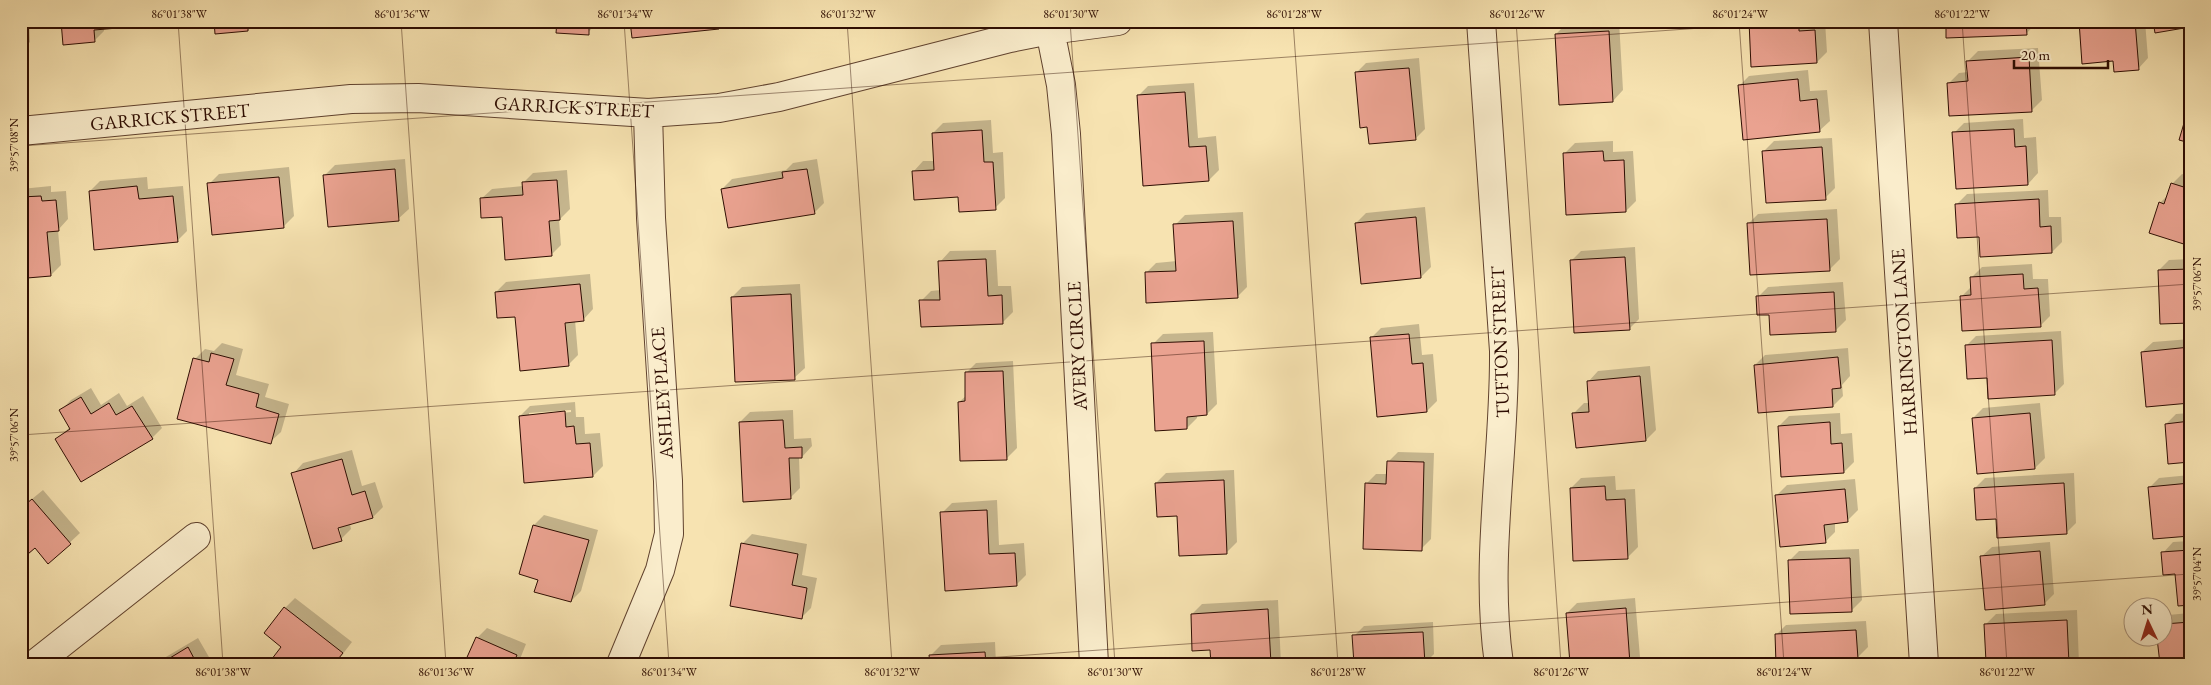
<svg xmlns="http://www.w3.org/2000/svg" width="2211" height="685" font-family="'EB Garamond',serif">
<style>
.shadow{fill:#0003;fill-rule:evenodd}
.building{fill:#eaa290;stroke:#2e0d02}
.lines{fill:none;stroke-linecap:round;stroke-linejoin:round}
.minor-casing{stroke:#60422e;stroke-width:30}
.minor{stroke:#faedcc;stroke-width:28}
.ticks{fill:none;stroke:#2e0d02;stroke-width:1;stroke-opacity:0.45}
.labels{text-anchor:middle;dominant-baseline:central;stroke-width:4;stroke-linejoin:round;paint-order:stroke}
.street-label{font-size:19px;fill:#2e0d02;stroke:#faedcc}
.neatline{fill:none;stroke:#2e0d02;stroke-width:2}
.ticks-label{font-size:12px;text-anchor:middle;fill:#2e0d02}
</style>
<rect width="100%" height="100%" fill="#f7e3b1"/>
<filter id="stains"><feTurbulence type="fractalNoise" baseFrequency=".004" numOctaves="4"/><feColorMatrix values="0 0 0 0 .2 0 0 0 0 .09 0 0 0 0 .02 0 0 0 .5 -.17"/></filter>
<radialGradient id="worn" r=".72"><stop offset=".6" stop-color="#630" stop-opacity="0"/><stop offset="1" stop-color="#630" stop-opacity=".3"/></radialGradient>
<path class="shadow" d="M21,21H29L30,42L21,51Z
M62,21H145L142,25L104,28V31L94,41Z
M215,21H256L248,30Z
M558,21H598L588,33Z
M631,21H724L718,28Z
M1619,21L1623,90L1613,101L1556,34L1566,24Z
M1750,21H1825L1827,52L1817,62Z
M1947,21H2036V23L2026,34Z
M2080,21H2145L2148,58L2138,69L2114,60Z
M2038,48L2042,100L2032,110L1949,83L1959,73L1968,72V61L1978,51Z
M1419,58L1425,129L1415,139L1368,125L1356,73L1366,63Z
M1808,70L1810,91L1827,90L1830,121L1819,131L1739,86L1749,76Z
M1194,83L1198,138L1216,136L1219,170L1209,180L1138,96L1148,86Z
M2023,119L2024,138L2036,137L2038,173L2028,184L1954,133L1964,123Z
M991,120L993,153L1003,152L1005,198L995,208L959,196L913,172L923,161H934L933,133L943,123Z
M1832,138L1835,188L1825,198L1764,151L1774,141Z
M1613,141V152L1633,151L1636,201L1626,211L1565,153L1575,143Z
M405,159L409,209L398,219L325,175L335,165Z
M817,159L824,203L814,213L722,189L732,179L786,170L793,163Z
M289,167L294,216L284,226L209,184L219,174Z
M567,170L570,209L559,220L561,245L551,255L481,199L492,189L523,186V183L533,173Z
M2182,174L2190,176V245L2160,203L2168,195L2172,184Z
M147,177L148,189L183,186L187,231L177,241L90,191L100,181Z
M51,186V192L66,191L68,219L58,230L61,265L51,275L26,257H21V189Z
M2048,190L2049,217H2061L2062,242L2052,252L1980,235L1957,204L1967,194Z
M1425,207L1431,267L1421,277L1356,223L1366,213Z
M1837,209L1840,259L1830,269L1748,224L1758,214Z
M1243,212L1247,287L1237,297L1146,273L1156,263L1177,261L1175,225L1185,215Z
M1635,247L1639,319L1629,329L1571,261L1581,251Z
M996,250L998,286H1011L1013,312L1002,323L921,301L931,291L941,290L940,262L950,251Z
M2190,259V322L2159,270L2169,260Z
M2032,264L2033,279H2048L2050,316L2040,326L1962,296L1972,286L1971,278L1982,267Z
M590,274L593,309L583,320H575L578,355L568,365L516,315L496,292L506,282Z
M1843,282L1846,320L1835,331L1770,314L1758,297L1768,287Z
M800,284L805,368L794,378L732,297L742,287Z
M1419,324L1422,355L1433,354L1437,401L1427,411L1371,338L1381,328Z
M2061,331L2064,384L2054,394L1988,377L1966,346L1976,336Z
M1213,332L1217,404L1207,414L1197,415V418L1187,428L1153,344L1163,334Z
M2190,339V401L2142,352L2153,342Z
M222,343L243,349L236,375L269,384L265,397L289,404L281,432L270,442L195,359L205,349L214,351Z
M1848,348L1850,376L1842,385L1843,396L1833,406L1755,365L1765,355Z
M1013,361L1017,448L1007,458L959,402L967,395L966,373L976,363Z
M1650,366L1656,430L1646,440L1574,413L1584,403H1590L1588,382L1598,371Z
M91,388L101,405L119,393L127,406L143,396L162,428L152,438L57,439L70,427L61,410L71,400Z
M575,402L576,417H584L585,434L600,433L603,466L593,476L526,482L520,416L530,406ZM571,410V412L529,416V413Z
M2040,403L2045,458L2035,468L1973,418L1983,408Z
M793,410L794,439L811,438L812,446L802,457H799L800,488L790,498L740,422L750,412Z
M1840,413L1841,434L1852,433L1854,462L1844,472L1779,426L1789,416Z
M2190,413V461L2166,424L2176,414Z
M352,450L362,486L375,482L383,507L373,517L350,524L351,529L341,539L293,474L303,463ZM338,522L341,535H339L335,523Z
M1398,452L1434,453L1431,539L1421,549L1366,484L1376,474H1388V462Z
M1234,470L1237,542L1226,553L1178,515L1156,483L1166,473Z
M2074,473L2076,523L2066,533L1997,518L1975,488L1985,478Z
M2190,475V534L2149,488L2159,478Z
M1615,476L1616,490L1635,489L1638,547L1628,557L1571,488L1581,478Z
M1855,479L1858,510L1847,521L1835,522V532L1825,542L1776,496L1787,485Z
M43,490L80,533L49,562L21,508Z
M997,500L999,545L1024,543L1026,575L1016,585L942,513L952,503Z
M544,515L598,530L581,591L571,601L539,579L521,573L534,525Z
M752,534L807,544L802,575L817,578L811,608L801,618L742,544Z
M2190,541V604L2176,573L2163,553L2173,542Z
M2050,542L2054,594L2044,604L1981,557L1992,547Z
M1859,549L1862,600L1851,611L1789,561L1799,551Z
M295,598L352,642L335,664H270L283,647L285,608Z
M1635,598L1640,657L1634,664H1571L1567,613L1577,603Z
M1278,600L1281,664H1212V649L1192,614L1202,604Z
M2077,610L2079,664H2017V660L1986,624L1996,614Z
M2190,613V664H2161L2159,638H2164V619L2168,615Z
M1866,621L1868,647L1857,658H1848V664H1778L1776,635L1786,625Z
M1433,622L1434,654L1424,664L1354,636L1364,626Z
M487,628L526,644L518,664H466L477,638Z
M198,638L213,664H154Z
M995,642L996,664H931V655L941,645Z
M732,657L752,664H726Z"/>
<path class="building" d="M61,21H142V26L94,30L95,42L63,45Z
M214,21H248V31L215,34Z
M557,21H589V35L556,33Z
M630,21H718L719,29L632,38Z
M749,21H771L750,23Z
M1749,21H1799V31L1815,30L1817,63L1751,67Z
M1946,21H2026L2027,35L1946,38Z
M2079,21H2135L2139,70L2114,72L2113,61L2082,64Z
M2153,21H2190V27L2155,33Z
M1609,31L1613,102L1559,105L1555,34Z
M2029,57L2032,112L1949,116L1947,83L1968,81L1966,61Z
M1409,68L1416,140L1369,144L1367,127L1360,128L1355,72Z
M1798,79L1800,101L1817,99L1820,132L1743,140L1738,85Z
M1185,92L1189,147L1206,146L1209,181L1143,186L1137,95Z
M2187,113L2190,114V143L2179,140Z
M2014,129L2015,147L2026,146L2028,185L1956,189L1952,132Z
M982,130L984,162H993L996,210L959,212L958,197L914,200L912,171L934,170L932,133Z
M1822,147L1826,200L1766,203L1762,151Z
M1603,151L1604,161L1624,160L1626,212L1566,215L1563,153Z
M395,169L399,221L328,227L323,175Z
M807,169L815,214L728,228L721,189L783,178L782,172Z
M279,177L284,228L212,235L207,183Z
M557,180L560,220L549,221L552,256L505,260L502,217L481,218L480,198L523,195L522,182Z
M2171,183L2190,189V246L2149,233L2159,202L2164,204Z
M137,186L139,199L173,196L178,242L94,250L89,191Z
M41,196L42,201L56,200L59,231L47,232L51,276L27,278L25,258L21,259V197Z
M2039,199L2040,227L2051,226L2052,253L1980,257L1979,237L1957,238L1955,204Z
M1416,217L1421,278L1361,284L1355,223Z
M1827,219L1830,271L1750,275L1747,223Z
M1233,221L1238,298L1146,303L1145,272L1176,271L1173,224Z
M1625,257L1630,330L1574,333L1570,260Z
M986,259L988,296L1002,295L1003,324L921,327L919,300H940L938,261Z
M2190,269V323L2160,324L2158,270Z
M2023,274L2024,289L2038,288L2041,327L1962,331L1960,296L1971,295L1970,277Z
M580,284L584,321L565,323L569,366L520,371L515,317L497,318L495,292Z
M1834,292L1836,332L1770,335L1769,315H1757L1756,296Z
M791,294L795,380L735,382L731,297Z
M1409,334L1412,364L1423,363L1427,412L1377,417L1370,337Z
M2052,340L2055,395L1988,399L1987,378L1967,379L1965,345Z
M1204,341L1207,415L1187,417V429L1155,431L1151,343Z
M2190,347V403L2146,407L2141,352Z
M211,353L234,359L226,385L259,394L256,407L279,414L271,444L177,419L193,358L209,362Z
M1838,357L1841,388L1832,389L1833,407L1758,413L1754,365Z
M1003,371L1007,460L960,461L958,402L965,401V372Z
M1640,376L1646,441L1576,448L1572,413L1589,412L1587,381Z
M81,397L91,414L109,403L116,415L132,406L153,439L81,482L55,439L70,429L59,410Z
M565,411L566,427L574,426L576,444L590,443L593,477L524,483L519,416Z
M2030,413L2035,469L1977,474L1972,418Z
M783,420L785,448L802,447V458H789L791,499L743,502L739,422Z
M2190,421V462L2168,464L2165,424Z
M1830,422L1831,444L1842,443L1844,473L1781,477L1778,426Z
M342,459L352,495L365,491L373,518L338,528L342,541L313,549L291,473Z
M1387,461L1424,462L1422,551L1363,549L1365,483L1386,484Z
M1224,480L1227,554L1179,556L1177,516L1157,517L1155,483Z
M2064,483L2067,534L1997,538L1996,519L1976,520L1974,488Z
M2190,483V536L2153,539L2148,487Z
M1605,486L1606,500L1625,499L1628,559L1573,561L1570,488Z
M1845,489L1848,522L1824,525L1826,543L1780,547L1775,495Z
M32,499L71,544L48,564L35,548L21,560V508Z
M987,510L989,554L1015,553L1017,586L945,591L940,512Z
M533,525L589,540L571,602L534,592L538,580L519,574Z
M741,543L798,554L792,585L807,588L802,619L730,606Z
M2190,550V605L2178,606L2175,574L2163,575L2161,552Z
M2040,551L2045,605L1985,610L1980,556Z
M1850,558L1852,612L1790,614L1788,560Z
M284,607L343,653L334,664H268L281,647L264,633Z
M1626,608L1630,664H1570L1566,613Z
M1268,609L1271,664H1211L1210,650L1192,651L1191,614Z
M2067,620L2069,664H2016V661L1986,662L1984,624Z
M2190,622V664H2160L2157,638H2164V624Z
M1856,630L1858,659L1838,660V664H1776L1775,634Z
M1423,632L1425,664H1354L1352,635Z
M476,637L517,655L513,664H464Z
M188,647L197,664H160Z
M985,652L986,664H930L929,655Z"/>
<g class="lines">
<g class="minor-casing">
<path id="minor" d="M1481,21L1504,351C1505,455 1484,560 1499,664
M1883,21L1924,664
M1050,30L1061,85L1066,134L1094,664
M21,131L351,99L418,98L648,113L719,108L779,97L1010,38L1050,30L1118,21
M35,664L196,537
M621,664L660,570L669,534L668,481L651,218L648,113"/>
</g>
<use href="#minor" class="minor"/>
</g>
<path class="ticks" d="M178,21L223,664M401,21L446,664M624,21L669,664M847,21L892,664M1070,21L1115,664M1293,21L1338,664M1516,21L1561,664M1739,21L1784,664M1962,21L2007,664M2185,21L2190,89M21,146L1801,21M21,435L2190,284M899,664L2190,574"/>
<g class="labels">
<g class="street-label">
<text transform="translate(574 107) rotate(3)">GARRICK STREET</text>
<text transform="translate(170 117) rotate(-5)">GARRICK STREET</text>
<text transform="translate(1500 342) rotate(-92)">TUFTON STREET</text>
<text transform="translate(1904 342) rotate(-94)">HARRINGTON LANE</text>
<text transform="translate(1077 346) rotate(-93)">AVERY CIRCLE</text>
<text transform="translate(662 393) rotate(-94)">ASHLEY PLACE</text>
</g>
</g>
<rect width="2211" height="685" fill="none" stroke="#f7e3b1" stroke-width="55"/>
<g transform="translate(2148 622) rotate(356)"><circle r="24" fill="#faedcc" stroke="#a8937b"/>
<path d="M0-4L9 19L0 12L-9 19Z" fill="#8f2418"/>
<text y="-8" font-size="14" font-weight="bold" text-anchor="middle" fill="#2e0d02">N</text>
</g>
<path d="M2014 60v8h94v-8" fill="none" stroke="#2e0d02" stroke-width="2.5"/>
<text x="2021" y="60" font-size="15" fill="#2e0d02" stroke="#faedcc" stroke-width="4" paint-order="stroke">20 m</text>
<rect x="28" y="28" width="2156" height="630" class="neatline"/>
<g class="ticks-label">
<text x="179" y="18">86°01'38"W</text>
<text x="402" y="18">86°01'36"W</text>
<text x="625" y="18">86°01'34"W</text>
<text x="848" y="18">86°01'32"W</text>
<text x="1071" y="18">86°01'30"W</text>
<text x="1294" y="18">86°01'28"W</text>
<text x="1517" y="18">86°01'26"W</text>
<text x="1740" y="18">86°01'24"W</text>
<text x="1962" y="18">86°01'22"W</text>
<text transform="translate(14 145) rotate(-90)" y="4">39°57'08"N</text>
<text transform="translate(2197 284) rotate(-90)" y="4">39°57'06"N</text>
<text transform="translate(14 435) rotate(-90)" y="4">39°57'06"N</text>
<text transform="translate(2197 574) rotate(-90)" y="4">39°57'04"N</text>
<text x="223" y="676">86°01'38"W</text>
<text x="446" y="676">86°01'36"W</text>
<text x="669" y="676">86°01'34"W</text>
<text x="892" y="676">86°01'32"W</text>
<text x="1115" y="676">86°01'30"W</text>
<text x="1338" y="676">86°01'28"W</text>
<text x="1561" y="676">86°01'26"W</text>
<text x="1784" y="676">86°01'24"W</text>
<text x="2007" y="676">86°01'22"W</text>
</g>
<rect width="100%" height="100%" filter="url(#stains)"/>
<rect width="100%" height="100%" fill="url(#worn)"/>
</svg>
